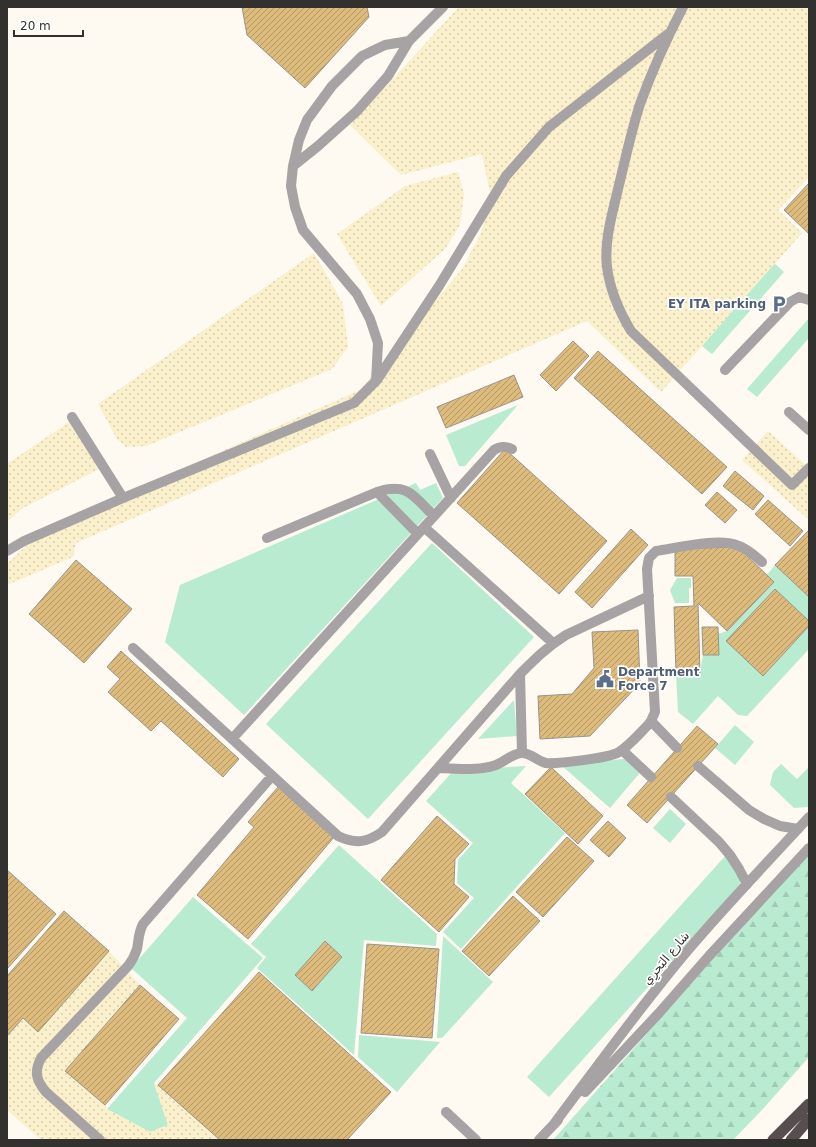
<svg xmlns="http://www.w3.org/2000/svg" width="816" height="1147" font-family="'DejaVu Sans','Noto Naskh Arabic',sans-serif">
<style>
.green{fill:#b9ebd1}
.forest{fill:url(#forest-firs)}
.sand{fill:url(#sand-dots)}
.building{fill:url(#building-hatch);stroke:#98948c}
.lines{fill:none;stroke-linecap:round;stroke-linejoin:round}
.service{stroke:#a7a2a3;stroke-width:10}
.minor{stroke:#a7a2a3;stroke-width:10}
.trunk{stroke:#574e50;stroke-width:11}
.labels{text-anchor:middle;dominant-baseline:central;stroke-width:3.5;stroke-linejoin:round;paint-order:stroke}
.service-label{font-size:12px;font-weight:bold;fill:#4e5e75;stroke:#fff;text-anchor:end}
.street-label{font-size:12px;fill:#33312e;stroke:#fff}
</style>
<defs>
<pattern id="forest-firs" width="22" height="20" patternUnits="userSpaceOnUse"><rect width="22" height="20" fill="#b9ebd1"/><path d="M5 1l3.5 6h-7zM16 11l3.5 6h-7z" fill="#a0cab4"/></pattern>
<pattern id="sand-dots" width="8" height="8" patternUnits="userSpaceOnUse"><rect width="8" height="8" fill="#faf0cb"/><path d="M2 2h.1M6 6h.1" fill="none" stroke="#d7ceaf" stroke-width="1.8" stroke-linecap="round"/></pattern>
<pattern id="building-hatch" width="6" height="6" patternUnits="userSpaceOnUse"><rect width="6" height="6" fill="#ddbb7d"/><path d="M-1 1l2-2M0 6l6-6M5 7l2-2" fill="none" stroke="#b49967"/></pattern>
</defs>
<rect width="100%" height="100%" fill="#fef9f1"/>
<path class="green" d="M774,263L784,272L712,354L702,346Z
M809,318V338L757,397L747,389Z
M518,405L465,466H459L446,435Z
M416,483L420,490L436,483L443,498L244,715L165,642L180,585Z
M432,543L534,637L368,819L266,724Z
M775,565L809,597V621L775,589L726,641L763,676L809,626V649L747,716L738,715L718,696L693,724L678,712L676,674L700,673L703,655H719L718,634L727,631L774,582L767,575Z
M677,578H691V588H689V603H675L670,590Z
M514,700L517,736L478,739Z
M735,725L754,742L735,765L715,748Z
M633,758L644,768L610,808L561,765Z
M781,764L797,779L809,767V806L808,807L794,808L770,785L773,772Z
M526,766L511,783L565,833L461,949L443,932L474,898L457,883L458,860L473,843L426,801L454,770Z
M670,809L686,824L670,843L653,828Z
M339,845L437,934L436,946L364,940L354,1055L257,968L266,957L251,944Z
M726,855L740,868V885L549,1097L527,1077Z
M193,897L263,958L154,1083L168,1125L150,1132L107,1109L187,1018L131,968Z
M443,936L493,982L442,1038H437Z
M359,1035L440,1042L397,1092L358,1057Z"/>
<path class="forest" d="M809,850V1057L761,1111L733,1140H553Z"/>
<path class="sand" d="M459,7H809V177L778,210L802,233L661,392L587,321L76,543L73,557L7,585V564L43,530L360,390L463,268L481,233L491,198L482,154L401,175L350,125Z
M458,172L464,194L460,225L445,249L381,306L337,234L405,186Z
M314,253L343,304L348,347L332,369L146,446L126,447L117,439L98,404Z
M75,418L99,469L23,508L7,522V464Z
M768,431L809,468V520L742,460Z
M109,951L140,985L66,1071L105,1105L107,1109L150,1132L168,1125L154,1083L158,1085L220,1140H41L7,1110V1036L23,1018L38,1032Z"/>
<path class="building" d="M242,7H367L369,17L305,88L247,35Z
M809,183V234L784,210Z
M573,341L589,356L556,391L540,375Z
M598,351L727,467L702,494L574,378Z
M514,375L523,397L446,428L437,407Z
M505,449L607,541L559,594L457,503Z
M735,471L764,496L753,510L723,486Z
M717,492L737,510L725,523L705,505Z
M768,500L803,531L790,546L755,514Z
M631,529L648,545L592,608L575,592Z
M808,531L809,532V597L775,565Z
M738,547L774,582L727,631L698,603L700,673L676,674L674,607L694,606L693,576H675V549Z
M76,560L132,609L84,663L29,614Z
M775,589L809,621V626L763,676L726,641Z
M702,627H718L719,655H703Z
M638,630L640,683L590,736L540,739L538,696L572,694L594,668L592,632Z
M121,651L239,759L223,777L161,721L151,731L108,692L120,679L107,667Z
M697,726L718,744L647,823L627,805Z
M551,767L603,816L578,844L525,794Z
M278,787L335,836L248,939L197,895L254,827L248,822Z
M437,816L469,844L455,859L454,884L469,897L439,932L381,880Z
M608,821L626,838L609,857L590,840Z
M567,837L594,861L543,917L516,892Z
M7,870L56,914L7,969Z
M513,896L540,921L489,976L462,951Z
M64,911L109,951L38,1032L23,1018L7,1036V976Z
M325,941L342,957L312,991L295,975Z
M367,944L439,949L432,1038L361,1033Z
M259,972L391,1092L347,1140H220L158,1085Z
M140,985L179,1019L105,1105L65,1071Z"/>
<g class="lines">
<path class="service" d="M683,7C667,38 652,71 640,104C631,132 625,161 618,189C612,215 604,241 607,267C610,291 619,311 631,331L792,485L809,468
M293,166L318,146L357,111L388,76L409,41L443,7
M725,370L790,302L799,297L809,300
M377,380L439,286L506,176L549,127L668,34
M789,412L809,430
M72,417L123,498
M430,454L451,498
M377,492L418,534
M424,527L553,643
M267,538L377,492C408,482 413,496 434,516
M7,551L24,541L123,498L354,403L376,381L378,343L370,319L357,294L303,230L295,207L291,186L293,166L299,140L307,120L332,86L362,56L385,45L409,41
M133,648L338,836C355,844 366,843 382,832L520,674C536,658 547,647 566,635L649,596
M520,674L522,753
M651,721L677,748
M232,739L494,450C500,446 505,446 512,449
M622,750L651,777
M698,766L749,810L764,819L780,826L798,829
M438,768C457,769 478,771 496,765C504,762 512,754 521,753C530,752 537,761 546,763C557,764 610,758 619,752C629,746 639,734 648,725L651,721L655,712L647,569L649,558L656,551C677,548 720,537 739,546C748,549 755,556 762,562
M671,797L719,842L730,855L739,869L747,884
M446,1112L476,1140
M100,1140L46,1092C36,1080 34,1072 41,1058L128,966C132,961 135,955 137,949C139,939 138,934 143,924L272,776"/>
<path class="minor" d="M585,1092L659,1013L709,956L809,848
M554,1124C596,1068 638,1010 683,956C723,908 767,863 809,817
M539,1140L558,1120"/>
<path class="trunk" d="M773,1140L809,1104
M791,1140L809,1119"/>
</g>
<defs>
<g id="parking-bare" transform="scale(1.38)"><path d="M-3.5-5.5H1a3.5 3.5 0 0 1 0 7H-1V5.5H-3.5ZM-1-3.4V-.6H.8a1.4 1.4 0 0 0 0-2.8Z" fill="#5c6f8a" stroke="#fff" stroke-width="2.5" paint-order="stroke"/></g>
<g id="civic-bare" transform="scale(1.38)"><path d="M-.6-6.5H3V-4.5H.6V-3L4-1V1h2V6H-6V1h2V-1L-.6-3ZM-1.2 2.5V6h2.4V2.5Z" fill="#5c6f8a" stroke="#fff" stroke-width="2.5" paint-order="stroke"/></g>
</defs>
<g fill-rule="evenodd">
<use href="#parking-bare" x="779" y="304"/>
<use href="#civic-bare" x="605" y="679"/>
</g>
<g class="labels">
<g class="service-label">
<text x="766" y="304">EY ITA parking</text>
<text x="618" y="672" text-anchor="start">Department<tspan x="618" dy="14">Force 7</tspan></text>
</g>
<g class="street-label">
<text transform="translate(666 958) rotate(-50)">شارع البَحرِي</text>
</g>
</g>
<rect width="816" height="1147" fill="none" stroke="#33312e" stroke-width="16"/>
<path d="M14 30v6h69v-6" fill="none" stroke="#33312e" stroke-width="2"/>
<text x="20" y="30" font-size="12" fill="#33312e" stroke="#ffffff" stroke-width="3" paint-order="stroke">20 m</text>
</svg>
